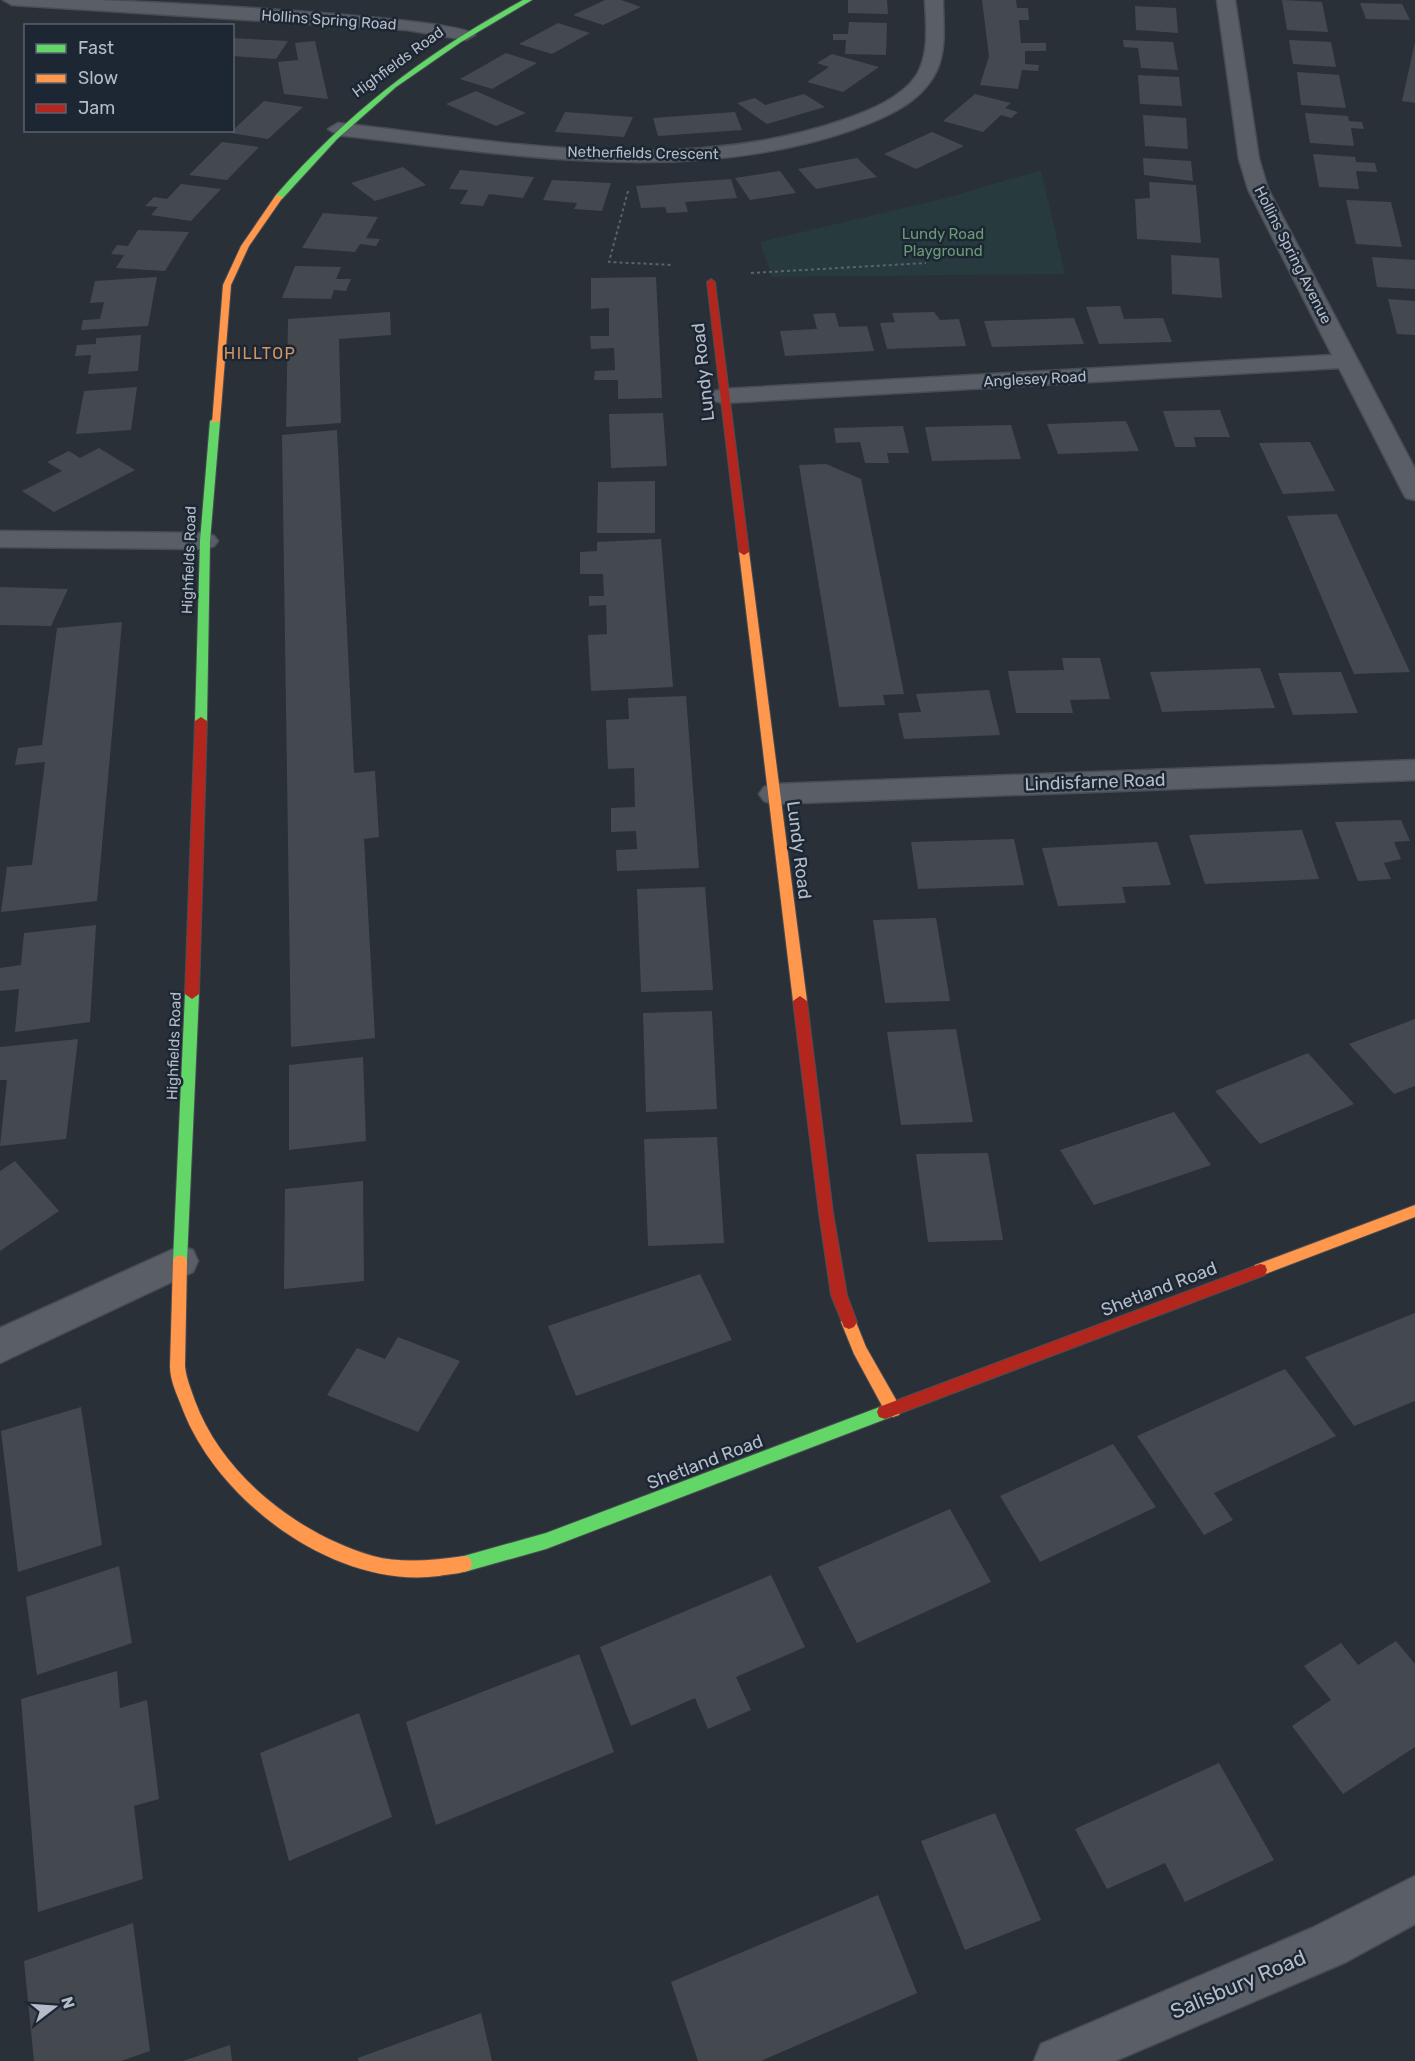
<svg xmlns="http://www.w3.org/2000/svg" width="1415" height="2061" font-family="Rubik,sans-serif">
<style>
.green{fill:#273a3e}
.building{fill:#444950}
.lines{fill:none;stroke-linecap:round;stroke-linejoin:round}
.street-casing{stroke:#484c53;stroke-width:3}
.fast-casing{stroke:#484c53;stroke-width:2}
.slow-casing{stroke:#484c53;stroke-width:2}
.jam-casing{stroke:#484c53;stroke-width:2}
.path{stroke:#5d636a;stroke-width:2;stroke-dasharray:3 3;stroke-linecap:butt}
.street{fill:#5a5e66;fill-rule:evenodd}
.fast{fill:#63d668;fill-rule:evenodd}
.slow{fill:#ff974d;fill-rule:evenodd}
.jam{fill:#b3261e;fill-rule:evenodd}
.labels{text-anchor:middle;dominant-baseline:central;stroke-width:5;stroke-linejoin:round;paint-order:stroke}
.far-street-label{font-size:15px;fill:#b4bcc9;stroke:#1d2633}
.far-park-label{font-size:15px;fill:#6b9a76;stroke:#1d2633}
.far-neighbourhood-label{font-size:16px;letter-spacing:1.5px;fill:#d59563;stroke:#1d2633}
.street-label{font-size:18px;fill:#b4bcc9;stroke:#1d2633}
.near-street-label{font-size:21px;fill:#b4bcc9;stroke:#1d2633}
</style>
<rect width="100%" height="100%" fill="#2a3038"/>
<path class="green" d="M1041,170L1065,274L772,277L760,242L950,197Z"/>
<path class="building" d="M605,0H621L641,7L603,25L573,15Z
M848,0H887L888,14L848,13Z
M982,0H1016L1017,8H1028L1029,20H1019L1021,43H1046V51H1025V64L1039,65L1038,71L1022,70L1018,89L980,85L989,56Z
M1282,0L1322,2L1328,32L1287,30Z
M1360,3L1402,4L1410,20L1366,19Z
M1135,6L1176,8L1178,33L1136,30Z
M849,22L887,23L886,55L845,54L846,40H833V34H848Z
M558,23L590,33L552,54L519,44Z
M232,38L288,41L276,59L232,56Z
M1123,40L1173,42L1178,70L1141,68L1138,48L1124,47Z
M1289,40L1331,42L1336,67L1293,64Z
M315,41L328,99L284,94L278,62L298,60L295,43Z
M1415,42V103L1402,101Z
M506,53L537,63L492,89L460,79Z
M832,54L879,67L843,92L807,82L829,67L817,63Z
M1297,72L1339,75L1346,108L1301,105Z
M1138,75L1179,77L1182,106L1140,104Z
M476,91L526,113L496,126L446,104Z
M804,94L825,107L767,124L737,103L755,98L765,105Z
M975,94L1011,103L1005,108L1018,112L1011,118L1001,115L983,132L943,121Z
M264,101L303,107L268,139L230,133Z
M565,112L633,117L624,137L555,132Z
M735,112L742,130L658,136L653,118Z
M1305,113L1348,116L1349,121L1362,122L1364,129L1351,128L1354,146L1310,143Z
M1143,115L1186,118L1188,149L1145,146Z
M932,132L964,146L916,169L884,154Z
M222,142L259,147L227,180L189,175Z
M1313,154L1355,157L1356,162L1375,163L1377,172L1356,171L1359,189L1319,187Z
M857,158L877,177L816,189L798,169Z
M1143,158L1191,161L1193,181L1144,175Z
M403,167L426,185L375,201L351,183Z
M460,170L534,177L523,198L489,194L483,206L460,204L468,190L449,189Z
M780,171L796,193L750,200L735,178Z
M731,179L737,198L685,202L688,212L667,213L665,207L641,208L636,186Z
M552,180L611,183L602,211L574,209L577,203L543,200Z
M1149,182L1196,185L1201,243L1137,239L1135,199L1150,198Z
M181,184L221,189L191,221L151,215L158,207L145,206L154,197L167,199Z
M1346,200L1391,202L1402,247L1356,244Z
M323,213L378,217L366,238L380,239L376,246L360,244L355,252L302,248Z
M138,230L189,232L165,271L116,268L124,255L111,254L117,245L128,246Z
M1171,255L1219,258L1222,298L1172,294Z
M1372,257L1415,260V289L1377,287Z
M295,266L341,267L336,279H351L346,291L334,290L331,299L282,298Z
M157,277L148,326L81,330L83,320L100,319L104,302L90,303L95,281Z
M656,277L662,398L618,399V380H594L595,371L615,370L614,348L591,349L590,336H609V308L591,309V278Z
M1388,299L1415,301V335L1397,334Z
M1120,306L1124,319L1163,318L1172,342L1099,344L1086,307Z
M390,312L391,335L339,339L341,423L286,427L288,319Z
M934,312L940,320L959,319L966,346L887,349L880,323L895,322L892,313Z
M835,313L839,327L867,326L874,351L785,356L780,331L817,329L813,314Z
M1074,318L1084,344L992,347L984,321Z
M141,335L138,371L88,374L91,355L75,356L77,345L96,344V338Z
M137,387L131,430L76,434L84,391Z
M1220,410L1230,437H1194L1196,447H1175L1163,411Z
M663,413L667,466L611,468L609,414Z
M1126,421L1139,451L1058,454L1047,424Z
M1011,425L1021,459L932,461L925,427Z
M903,426L909,453H887L889,463H865L860,442L836,443L834,428Z
M337,430L354,773L375,771L379,837L364,839L375,1038L291,1047L282,435Z
M1310,442L1335,491L1283,494L1259,443Z
M99,448L135,470L54,512L22,491L62,471L47,462L69,451L80,458Z
M826,464L861,479L904,694L883,695L885,705L839,707L799,465Z
M655,481V533H597L598,482Z
M1337,514L1410,672L1354,674L1287,516Z
M661,539L673,687L591,691L588,635L607,634L606,605L589,606V596H604L603,574H580V552L597,551V542Z
M0,587L68,589L51,626L0,625Z
M122,622L97,901L1,912L7,867L32,865L45,762L15,765L18,748L42,745L57,628Z
M1062,658H1100L1110,699L1070,700L1073,713H1016L1008,671L1064,670Z
M1260,668L1275,708L1162,712L1150,672Z
M1341,672L1358,713L1293,715L1278,673Z
M989,690L1000,735L904,739L898,713L921,712L916,694Z
M686,696L699,868L617,871L616,850L637,849L636,831L611,832V808L635,807L634,768L608,769L606,720L629,719L628,698Z
M1401,820L1410,841L1394,842L1401,859L1384,863L1391,879L1358,881L1335,822Z
M1302,830L1319,879L1205,884L1189,835Z
M1014,839L1024,885L918,889L911,842Z
M1157,842L1171,885L1122,887L1126,903L1058,906L1042,848Z
M705,887L713,990L641,992L637,889Z
M936,918L950,1001L885,1003L873,920Z
M96,925L90,1022L15,1032L19,989L0,991V968L21,965L24,933Z
M712,1011L717,1109L646,1112L643,1013Z
M1415,1019V1086L1394,1094L1349,1044Z
M956,1029L973,1122L901,1125L887,1032Z
M78,1039L66,1139L0,1146L7,1080H0V1047Z
M1308,1053L1354,1104L1260,1144L1215,1091Z
M363,1057L366,1141L289,1150V1065Z
M1174,1112L1211,1165L1094,1205L1060,1150Z
M717,1137L724,1243L648,1246L644,1139Z
M988,1153L1003,1240L928,1242L916,1154Z
M15,1161L59,1211L0,1251V1171Z
M363,1181L364,1281L284,1289L285,1189Z
M700,1274L732,1340L576,1396L548,1326Z
M1415,1313V1401L1354,1426L1305,1357Z
M398,1337L460,1361L418,1432L327,1395L357,1348L385,1359Z
M1285,1369L1336,1436L1214,1493L1233,1520L1204,1535L1137,1436Z
M81,1407L102,1545L18,1572L1,1431Z
M1113,1444L1156,1507L1040,1562L1000,1496Z
M950,1509L991,1582L857,1643L818,1567Z
M119,1566L132,1643L37,1675L26,1597Z
M771,1575L805,1647L736,1677L751,1710L708,1729L695,1698L631,1726L600,1647Z
M1396,1641L1415,1664V1747L1343,1794L1292,1726L1331,1700L1304,1666L1341,1643L1358,1665Z
M579,1654L614,1752L436,1825L406,1722Z
M117,1671L120,1708L147,1700L159,1799L134,1806L143,1879L38,1912L21,1699Z
M359,1713L392,1817L289,1861L260,1753Z
M1219,1763L1274,1860L1185,1902L1165,1863L1107,1889L1075,1829Z
M995,1813L1041,1920L965,1950L921,1841Z
M878,1895L917,1993L761,2061H698L671,1982Z
M133,1923L150,2051L121,2061H34L24,1961Z
M481,2013L492,2061H358V2058Z
M230,2045L232,2061H183Z"/>
<g class="lines">
<g class="street-casing">
<path id="street" d="M3,0C34,0 64,0 95,0C138,1 463,17 475,35L466,40L407,30L12,5Z
M925,0H943C943,23 947,50 936,72C920,104 884,118 852,130C687,187 508,154 338,135L328,129L338,123C504,142 681,176 843,120C868,111 900,99 916,76C930,54 926,24 925,0Z
M1217,0H1235L1259,159L1268,189L1415,469V500L1406,498L1403,493L1339,368L723,403L715,401L711,396L715,391L723,389L1332,355L1248,189L1239,159Z
M0,531L205,533L214,536L218,541L214,546L205,549L0,547Z
M1415,760V780L774,804L764,801L759,794L764,787L774,784Z
M180,1246L193,1250L198,1261L193,1272L0,1363V1328Z
M1415,1876V1924L1346,1962L1115,2061H1034L1041,2044L1312,1928Z"/>
</g>
<g class="fast-casing">
<path id="fast" d="M523,0H532L461,42L396,87L337,139L282,199H276V195C348,112 426,53 523,0Z
M215,418L220,421L210,541L207,721L201,725L195,721L200,541L210,421Z
M192,989L199,994L187,1261L185,1265L180,1267L175,1265L173,1261L185,994Z
M885,1405L891,1407L893,1412L891,1417L546,1549L464,1572L458,1570L456,1564L458,1558L464,1556L546,1533Z"/>
</g>
<g class="slow-casing">
<path id="slow" d="M276,195L283,197L249,246L231,285L220,421L212,423L223,285L241,246Z
M744,549L749,552L807,1001L800,1006L793,1001L739,552Z
M1415,1205V1217L1260,1276L1255,1275L1253,1270L1255,1265Z
M180,1255L185,1257L187,1261L185,1366C186,1378 191,1389 195,1401C223,1476 298,1534 373,1556C403,1564 434,1560 464,1556L470,1558L472,1564L470,1570C460,1574 449,1574 439,1576C335,1590 215,1500 181,1405C176,1392 170,1380 170,1366L173,1261L175,1257Z
M849,1315L854,1317L866,1347L899,1405L901,1410L899,1415L893,1417L887,1415L854,1354L841,1322L844,1317Z"/>
</g>
<g class="jam-casing">
<path id="jam" d="M711,279L715,282L749,552L744,555L739,552L707,282Z
M201,717L207,721L199,994L192,999L185,994L195,721Z
M800,996L807,1001L833,1213L847,1295L857,1322L854,1327L849,1329L844,1327L831,1295L819,1213L793,1001Z
M1260,1264L1265,1265L1267,1270L1265,1275L885,1419L879,1417L877,1412L879,1407Z"/>
</g>
<path class="path" d="M628,191L609,262L673,265
M751,273L926,263"/>
<use href="#street" class="street"/>
<use href="#fast" class="fast"/>
<use href="#slow" class="slow"/>
<use href="#jam" class="jam"/>
</g>
<g class="labels">
<g class="far-street-label">
<text transform="translate(329 20) rotate(4)">Hollins Spring Road</text>
<text transform="translate(398 62) rotate(-36)">Highfields Road</text>
<text transform="translate(643 153) rotate(1)">Netherfields Crescent</text>
<text transform="translate(1293 255) rotate(63)">Hollins Spring Avenue</text>
<text transform="translate(1035 379) rotate(-3)">Anglesey Road</text>
<text transform="translate(189 560) rotate(-88)">Highfields Road</text>
<text transform="translate(174 1046) rotate(-88)">Highfields Road</text>
</g>
<g class="far-park-label">
<text x="943" y="234">Lundy Road<tspan x="943" dy="17">Playground</tspan></text>
</g>
<g class="far-neighbourhood-label">
<text x="260" y="353">HILLTOP</text>
</g>
<g class="street-label">
<text transform="translate(703 372) rotate(-96)">Lundy Road</text>
<text transform="translate(1095 782) rotate(-2)">Lindisfarne Road</text>
<text transform="translate(799 850) rotate(83)">Lundy Road</text>
<text transform="translate(1159 1289) rotate(-21)">Shetland Road</text>
<text transform="translate(705 1462) rotate(-21)">Shetland Road</text>
</g>
<g class="near-street-label">
<text transform="translate(1238 1984) rotate(-23)">Salisbury Road</text>
</g>
</g>
<rect x="24" y="24" width="210" height="108" fill="#1d2633" stroke="#59626f" stroke-width="1.5"/>
<rect x="36" y="44" width="30" height="9" fill="#63d668" stroke="#59626f" stroke-width="1.5"/>
<text x="78" y="54" font-size="18" fill="#b4bcc9">Fast</text>
<rect x="36" y="74" width="30" height="9" fill="#ff974d" stroke="#59626f" stroke-width="1.5"/>
<text x="78" y="84" font-size="18" fill="#b4bcc9">Slow</text>
<rect x="36" y="104" width="30" height="9" fill="#b3261e" stroke="#59626f" stroke-width="1.5"/>
<text x="78" y="114" font-size="18" fill="#b4bcc9">Jam</text>
<g transform="translate(54 2007) rotate(73)" stroke="#1d2633" stroke-width="4.5" paint-order="stroke">
<path d="M0-4.5L10 22L0 15L-10 22Z" fill="#b4bcc9"/>
<text y="-9" font-size="16" font-weight="bold" text-anchor="middle" fill="#b4bcc9">N</text>
</g>
</svg>
